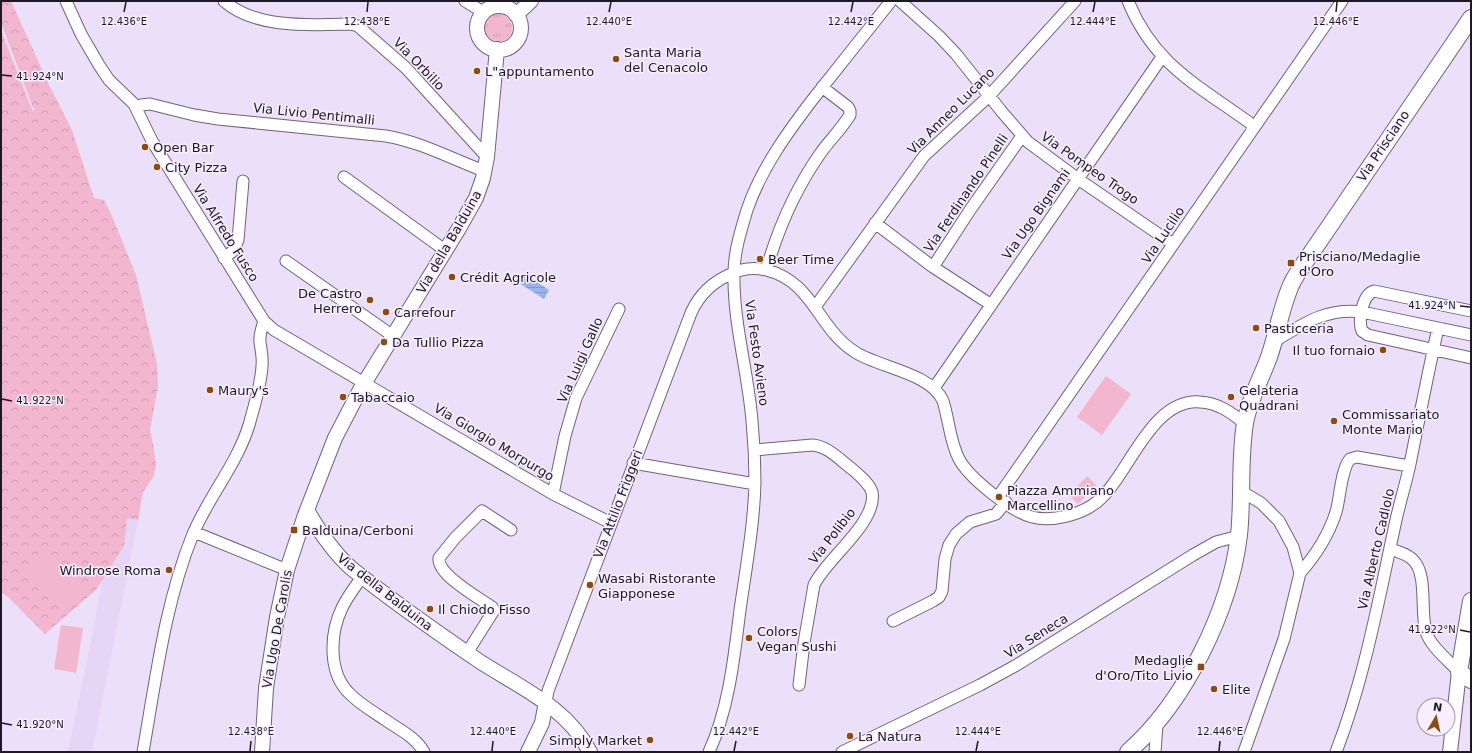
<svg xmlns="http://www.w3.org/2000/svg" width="1472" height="753" font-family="'DejaVu Sans',sans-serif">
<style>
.built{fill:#e6d5f7}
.grass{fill:url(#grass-tufts)}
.park{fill:url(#park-crowns)}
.pitch{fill:#f3b6cf}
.water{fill:url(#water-rules)}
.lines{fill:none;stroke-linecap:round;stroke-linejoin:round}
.minor-casing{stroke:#6f637a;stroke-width:13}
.tertiary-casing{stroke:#6f637a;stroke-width:16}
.secondary-casing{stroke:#6f637a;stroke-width:18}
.minor{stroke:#fff;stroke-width:11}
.tertiary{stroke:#fff;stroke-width:14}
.secondary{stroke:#fff;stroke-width:16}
.ticks{fill:none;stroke:#1d1822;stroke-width:1.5}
.poi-dot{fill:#8a4c0f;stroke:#f7eeff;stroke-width:1.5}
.labels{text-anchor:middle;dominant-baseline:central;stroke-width:3;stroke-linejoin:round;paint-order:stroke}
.poi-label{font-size:13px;fill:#1d1822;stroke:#f7eeff;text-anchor:start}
.street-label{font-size:13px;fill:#1d1822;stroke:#f7eeff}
.ticks-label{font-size:10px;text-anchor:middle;fill:#1d1822;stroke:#f7eeff;stroke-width:3;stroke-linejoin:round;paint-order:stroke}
</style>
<defs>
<pattern id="grass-tufts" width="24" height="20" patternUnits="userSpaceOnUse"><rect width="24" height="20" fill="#f3b6cf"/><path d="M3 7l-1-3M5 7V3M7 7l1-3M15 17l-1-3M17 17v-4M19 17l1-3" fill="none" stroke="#d09cb1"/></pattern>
<pattern id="park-crowns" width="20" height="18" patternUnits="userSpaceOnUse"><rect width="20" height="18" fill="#f3b6cf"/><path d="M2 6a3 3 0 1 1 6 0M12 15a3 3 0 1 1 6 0" fill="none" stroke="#d09cb1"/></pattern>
<pattern id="water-rules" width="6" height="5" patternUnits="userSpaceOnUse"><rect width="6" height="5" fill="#98b4eb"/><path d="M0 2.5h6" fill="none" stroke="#839ac9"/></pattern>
</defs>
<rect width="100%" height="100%" fill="#ecdffa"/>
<path class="built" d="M114,515L138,520L92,752H68L93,632Z"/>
<path class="grass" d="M484 28a14 14 0 1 1 28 0a14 14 0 1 1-28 0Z"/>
<path class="park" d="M1,1H11L49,85L72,130L94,198L104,200L112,216L136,275L157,364L158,387L150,430L153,444L156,465L154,476L143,492L138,520L127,518L124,546L96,590L45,634L8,597L1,592V30L29,102L33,111L34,110L1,23Z"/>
<path class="pitch" d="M1106,376L1131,394L1102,435L1077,417Z
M1087,476L1096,485L1078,504L1069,495Z
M47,555L83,592L65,609L30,573Z
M61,625L83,628L76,673L54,669Z"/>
<path class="water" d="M525,274L549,290L544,299L519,283Z"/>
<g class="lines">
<g class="minor-casing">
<path id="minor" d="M66,1L81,34L99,65L109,80L134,104L152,141L264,321C262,328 259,335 260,342C261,350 263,358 262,366C261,386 254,406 249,425C237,464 209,496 193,534C165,603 156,678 143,752
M224,1C256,29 310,25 350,24L358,26L406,68L487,157
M465,1L483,12
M900,1L939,36L956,54L1002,112L1028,142L1078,179L1173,244
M1128,1C1155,67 1200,86 1254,126
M136,108L141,105L150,104L194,115L218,119L386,136C421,142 452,159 484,171
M344,177L446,251
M875,223L933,267L990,304
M224,258L233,251L238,240L243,181
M286,261L393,336
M768,264C780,224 797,186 822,151C831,139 842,128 850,115V111L848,107L822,87
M933,267L970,210L1022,136
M815,307L924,156L989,96L1075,1
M1471,311L1374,291C1362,295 1358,321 1362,331L1368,335L1471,358
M264,321L274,330L553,494L611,523
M1273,342C1302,325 1326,307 1362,312L1471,335
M934,388L1162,57
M754,450L813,445C829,447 840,460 852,469C859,475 869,483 872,492C878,522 826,559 814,585L804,643L799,685
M633,463L755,484
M1241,491L1261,503L1279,521L1293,547L1300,573L1284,639L1244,752
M553,494L565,436L576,398L619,309
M998,497L1342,1
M194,532L287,570
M1391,549C1398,552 1408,554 1413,560C1428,574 1420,612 1426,632C1431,647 1449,661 1459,672
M1300,573C1315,556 1329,534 1336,512C1340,499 1341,469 1350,459L1357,457L1409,466
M362,577C355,587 347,597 342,608C330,633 328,671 348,692C358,703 372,711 384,719C398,729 416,737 424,752
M893,621L933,601L939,597L942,591L945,559L949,545L956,534L970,522L996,514L1006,502
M467,653L494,610L492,607C479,598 437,575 439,558L455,538L482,511L511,530
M546,702L548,691L691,313C699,295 712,282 731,274C743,268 753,267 766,270C813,281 818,329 855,352C880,368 931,373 943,401C949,420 950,442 959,459C969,478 1012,512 1032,517C1052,522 1082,515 1098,501C1129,475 1151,398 1200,402C1218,403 1231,412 1245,424
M709,752C729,708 734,658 740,610C746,568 754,525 755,482C755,462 754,441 752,421C748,371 733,323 734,273C734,252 741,230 747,210C761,169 787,133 813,99C839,66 865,34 891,1
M842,752L980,685L1015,666L1193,555L1216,542L1239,536
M1155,752L1157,724
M1336,752C1365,677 1379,598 1396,520C1400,502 1406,483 1410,464C1419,419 1428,373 1438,328"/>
</g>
<g class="tertiary-casing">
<path id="tertiary" d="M477 28a22 22 0 1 1 44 0a22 22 0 1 1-44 0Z
M516,15L531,1
M307,510C319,531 332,551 351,568C392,601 435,631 479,661C519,687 567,707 590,752
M262,752L266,688L277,617L287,570L305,515L335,438L360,390L458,230L476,198L483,178L487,157L497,49
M528,752L542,723L546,702
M1450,752L1459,672"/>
</g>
<g class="secondary-casing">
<path id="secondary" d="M1471,601L1459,672L1471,680
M1128,752C1185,702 1230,610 1239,535C1243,498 1239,460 1245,423C1249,400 1261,379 1269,357C1277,334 1281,308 1291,285C1297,272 1306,261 1314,249L1471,18"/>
</g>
<use href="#minor" class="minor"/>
<use href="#tertiary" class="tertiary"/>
<use href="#secondary" class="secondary"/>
</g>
<path class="ticks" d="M124,12L126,2M367,12L368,2M609,12L611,2M851,12L853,2M1093,12L1095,2M1336,12L1337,2M2,75L12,76M1460,306L1470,307M2,399L12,401M1460,630L1470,632M2,723L12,725M250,751L251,741M492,751L493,741M734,751L736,741M976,751L978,741M1219,751L1220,741"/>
<g class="poi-dot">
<circle cx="616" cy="59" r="4"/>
<circle cx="477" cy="71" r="4"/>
<circle cx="145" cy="147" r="4"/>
<circle cx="157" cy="167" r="4"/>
<circle cx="760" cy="259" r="4"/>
<rect x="1287" y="259" width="8" height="8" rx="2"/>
<circle cx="452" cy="277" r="4"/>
<circle cx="370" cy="300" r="4"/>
<circle cx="386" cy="312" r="4"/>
<circle cx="1256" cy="328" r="4"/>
<circle cx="384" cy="342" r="4"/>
<circle cx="1383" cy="350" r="4"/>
<circle cx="210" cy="390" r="4"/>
<circle cx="343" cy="397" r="4"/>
<circle cx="1231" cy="397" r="4"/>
<circle cx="1334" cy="421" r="4"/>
<circle cx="999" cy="497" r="4"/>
<rect x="290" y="526" width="8" height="8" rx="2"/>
<circle cx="169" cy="570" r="4"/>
<circle cx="590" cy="585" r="4"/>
<circle cx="430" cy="609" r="4"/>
<circle cx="749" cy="638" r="4"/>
<rect x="1197" y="663" width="8" height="8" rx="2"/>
<circle cx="1214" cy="689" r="4"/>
<circle cx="850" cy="736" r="4"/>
<circle cx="650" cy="740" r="4"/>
</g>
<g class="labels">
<g class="poi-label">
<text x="624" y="52">Santa Maria<tspan x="624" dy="15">del Cenacolo</tspan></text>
<text x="485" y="71">L"appuntamento</text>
<text x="153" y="147">Open Bar</text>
<text x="165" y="167">City Pizza</text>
<text x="1299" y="256">Prisciano/Medaglie<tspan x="1299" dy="15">d'Oro</tspan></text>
<text x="768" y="259">Beer Time</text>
<text x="460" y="277">Crédit Agricole</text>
<text x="362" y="293" text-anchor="end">De Castro<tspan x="362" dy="15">Herrero</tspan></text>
<text x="394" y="312">Carrefour</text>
<text x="1264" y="328">Pasticceria</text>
<text x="392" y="342">Da Tullio Pizza</text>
<text x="1375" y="350" text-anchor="end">Il tuo fornaio</text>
<text x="218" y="390">Maury's</text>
<text x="1239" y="390">Gelateria<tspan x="1239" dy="15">Quadrani</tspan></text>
<text x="351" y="397">Tabaccaio</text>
<text x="1342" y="414">Commissariato<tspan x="1342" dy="15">Monte Mario</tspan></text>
<text x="1007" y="490">Piazza Ammiano<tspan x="1007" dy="15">Marcellino</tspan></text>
<text x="302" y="530">Balduina/Cerboni</text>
<text x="161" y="570" text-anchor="end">Windrose Roma</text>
<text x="598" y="578">Wasabi Ristorante<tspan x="598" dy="15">Giapponese</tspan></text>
<text x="438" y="609">Il Chiodo Fisso</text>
<text x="757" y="631">Colors<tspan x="757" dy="15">Vegan Sushi</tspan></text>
<text x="1193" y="660" text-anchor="end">Medaglie<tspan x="1193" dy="15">d'Oro/Tito Livio</tspan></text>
<text x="1222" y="689">Elite</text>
<text x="858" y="736">La Natura</text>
<text x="642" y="740" text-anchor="end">Simply Market</text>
</g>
<g class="street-label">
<text transform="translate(419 64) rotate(46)">Via Orbilio</text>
<text transform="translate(951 111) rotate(-45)">Via Anneo Lucano</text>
<text transform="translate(314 114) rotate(6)">Via Livio Pentimalli</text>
<text transform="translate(1383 146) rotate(-56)">Via Prisciano</text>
<text transform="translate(1090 168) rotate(35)">Via Pompeo Trogo</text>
<text transform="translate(966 193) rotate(-56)">Via Ferdinando Pinelli</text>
<text transform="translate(1036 214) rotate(-55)">Via Ugo Bignami</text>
<text transform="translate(226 233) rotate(58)">Via Alfredo Fusco</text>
<text transform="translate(1163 235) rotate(-56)">Via Lucilio</text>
<text transform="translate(449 242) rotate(-60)">Via della Balduina</text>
<text transform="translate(757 353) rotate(82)">Via Festo Avieno</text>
<text transform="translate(580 360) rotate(-66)">Via Luigi Gallo</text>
<text transform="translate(494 442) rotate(31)">Via Giorgio Morpurgo</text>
<text transform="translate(618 504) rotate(-69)">Via Attilio Friggeri</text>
<text transform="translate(832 536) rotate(-52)">Via Polibio</text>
<text transform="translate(1376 549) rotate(-77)">Via Alberto Cadlolo</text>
<text transform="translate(385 592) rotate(38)">Via della Balduina</text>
<text transform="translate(277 629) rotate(-80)">Via Ugo De Carolis</text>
<text transform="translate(1036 636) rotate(-32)">Via Seneca</text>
</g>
</g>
<g class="ticks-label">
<text x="124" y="25">12.436°E</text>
<text x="367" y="25">12.438°E</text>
<text x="609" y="25">12.440°E</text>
<text x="851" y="25">12.442°E</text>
<text x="1093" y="25">12.444°E</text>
<text x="1336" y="25">12.446°E</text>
<text x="40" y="80">41.924°N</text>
<text x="1432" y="309">41.924°N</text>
<text x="40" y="404">41.922°N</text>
<text x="1432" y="633">41.922°N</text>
<text x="40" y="728">41.920°N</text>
<text x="251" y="735">12.438°E</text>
<text x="493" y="735">12.440°E</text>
<text x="736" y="735">12.442°E</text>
<text x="978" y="735">12.444°E</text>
<text x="1220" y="735">12.446°E</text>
</g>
<rect width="1472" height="753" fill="none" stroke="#1d1822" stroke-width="4"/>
<g transform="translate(1436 717) rotate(9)"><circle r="19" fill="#f7eeff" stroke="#a098a7"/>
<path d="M0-3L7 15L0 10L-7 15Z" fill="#8a4c0f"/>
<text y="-6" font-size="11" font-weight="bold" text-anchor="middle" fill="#1d1822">N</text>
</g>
</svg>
